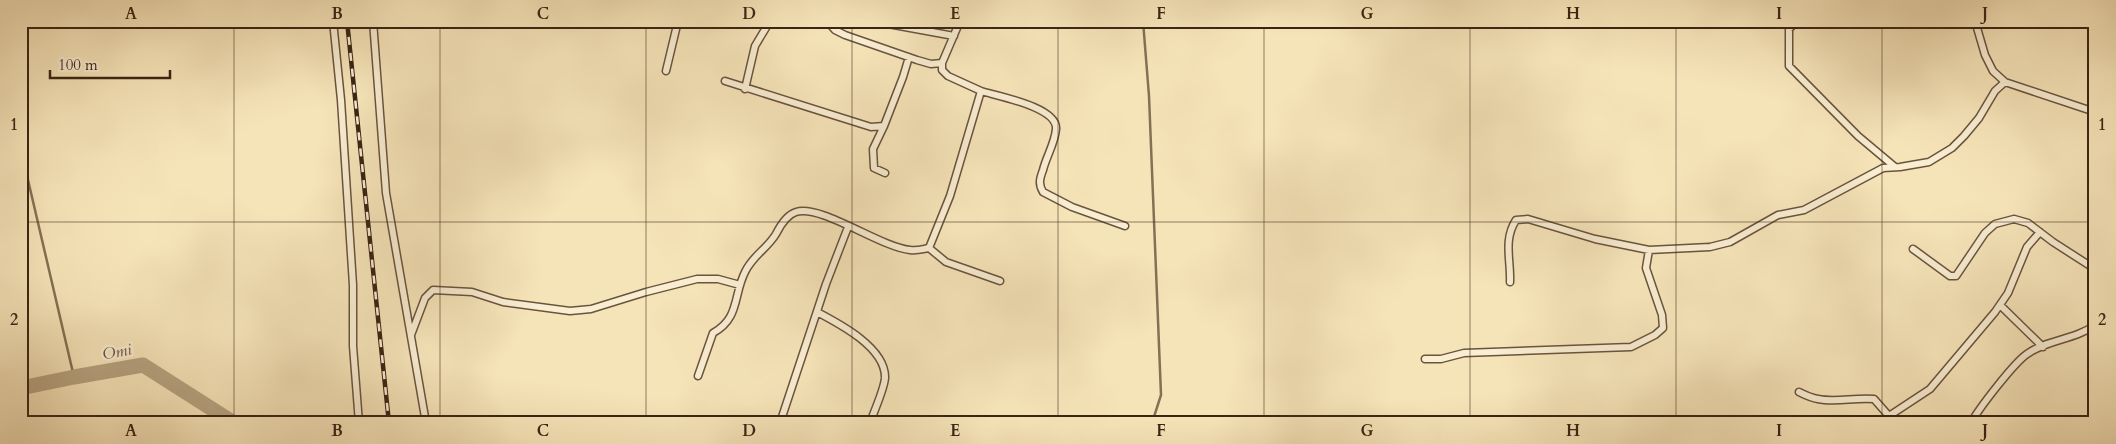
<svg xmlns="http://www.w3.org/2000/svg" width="2116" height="444" font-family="Cardo,serif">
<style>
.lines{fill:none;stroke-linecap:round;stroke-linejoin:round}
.stream{stroke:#847055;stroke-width:2.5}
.river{stroke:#b6a381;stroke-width:15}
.street-casing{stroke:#69543d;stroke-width:9}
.street{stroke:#f9edd2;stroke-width:6}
.rail-casing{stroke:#3a2414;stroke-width:4.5}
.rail{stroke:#f9edd2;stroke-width:2.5;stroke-dasharray:8;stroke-linecap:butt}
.grid{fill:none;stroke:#3a2414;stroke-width:1;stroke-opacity:0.55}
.labels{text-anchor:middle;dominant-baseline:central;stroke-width:5;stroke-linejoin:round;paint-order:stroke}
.water-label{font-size:16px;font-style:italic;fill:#65503a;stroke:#f9edd2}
.neatline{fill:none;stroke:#3a2414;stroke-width:2}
.grid-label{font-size:16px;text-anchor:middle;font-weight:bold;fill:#3a2414}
</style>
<rect width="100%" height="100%" fill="#f6e4b9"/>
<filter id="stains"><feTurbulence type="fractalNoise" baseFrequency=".004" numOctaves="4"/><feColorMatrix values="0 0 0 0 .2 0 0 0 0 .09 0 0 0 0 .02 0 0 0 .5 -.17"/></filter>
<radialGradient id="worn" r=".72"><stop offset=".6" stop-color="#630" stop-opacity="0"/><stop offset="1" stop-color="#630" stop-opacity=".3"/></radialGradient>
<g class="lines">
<path class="stream" d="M1143,21L1149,96L1161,395L1152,423
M21,150L74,377"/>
<path class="river" d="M21,388L74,377L143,365L234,423"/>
<g class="street-casing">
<path id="street" d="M333,21L341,100L353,285V346L359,423
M373,21L386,193L426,423
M827,21L835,30L845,35L917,60L931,64L942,63
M872,21L954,36
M1797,21L1789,29V66L1858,136L1895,167
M1975,21L1985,55L1993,71L2005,82L2095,112
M666,71L678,21
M725,81L871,127L884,126L903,77L909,57
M745,89L755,46L770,21
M981,91C997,96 1058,107 1056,129C1055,143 1046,157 1043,170C1040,178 1038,184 1043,192L1072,207L1125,226
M884,126L873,149L874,168L885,173
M929,248L946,262L1000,281
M1913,249L1950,276H1956L1985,233L1995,224L2014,219L2028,223L2053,242L2095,269
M1510,282C1511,260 1503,240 1516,220L1528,219L1595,239L1649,250L1710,247L1730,242L1778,215L1804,210L1883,168L1900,167L1929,162L1952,148L1964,136L1979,118L1995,91L2005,82
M2000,305L2043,347
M817,312C840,324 886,348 885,378C884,390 874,411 870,423
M411,335L425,298L433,290L472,292L503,302L570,311L591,309L646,292L697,279H718L740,285
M1425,359H1441L1464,353L1631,347L1655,335L1663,328L1662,315L1646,268L1649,250
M698,376L713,333C740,318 733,296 745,272C753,255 767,249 776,234C780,226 786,215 796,212C821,204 880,247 910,250C917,251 923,249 929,248L950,196L981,91L948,76L942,70V63L960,21
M1799,392C1805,395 1811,398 1818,399C1836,403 1855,397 1874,399L1889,416L1930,389L1995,312L2008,293L2027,247L2040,232
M1889,416L1892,423
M780,423L826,284L848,227
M1971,423C1979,408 2014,363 2027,354C2048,339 2075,340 2095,325"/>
</g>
<use href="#street" class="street"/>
<g class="rail-casing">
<path id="rail" d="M347,21L389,423"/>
</g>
<use href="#rail" class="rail"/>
</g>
<path class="grid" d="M234,21V423M440,21V423M646,21V423M852,21V423M1058,21V423M1264,21V423M1470,21V423M1676,21V423M1882,21V423M21,222H2095"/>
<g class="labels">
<g class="water-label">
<text transform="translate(117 352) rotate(-11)">Omi</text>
</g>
</g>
<rect width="2116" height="444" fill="none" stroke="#f6e4b9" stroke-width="55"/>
<path d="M50 70v8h120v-8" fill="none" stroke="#3a2414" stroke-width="2.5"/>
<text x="58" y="70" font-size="15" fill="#3a2414" stroke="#f9edd2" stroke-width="4" paint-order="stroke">100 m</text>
<rect x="28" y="28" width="2060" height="388" class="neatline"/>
<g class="grid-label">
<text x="131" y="19">A</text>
<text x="337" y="19">B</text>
<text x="543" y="19">C</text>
<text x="749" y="19">D</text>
<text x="955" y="19">E</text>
<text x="1161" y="19">F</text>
<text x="1367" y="19">G</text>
<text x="1573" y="19">H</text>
<text x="1779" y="19">I</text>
<text x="1985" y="19">J</text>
<text x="14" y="130">1</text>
<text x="2102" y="130">1</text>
<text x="14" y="325">2</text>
<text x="2102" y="325">2</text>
<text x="131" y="436">A</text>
<text x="337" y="436">B</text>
<text x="543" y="436">C</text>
<text x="749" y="436">D</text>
<text x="955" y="436">E</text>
<text x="1161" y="436">F</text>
<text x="1367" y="436">G</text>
<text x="1573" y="436">H</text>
<text x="1779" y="436">I</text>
<text x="1985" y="436">J</text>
</g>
<rect width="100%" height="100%" filter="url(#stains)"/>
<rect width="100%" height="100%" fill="url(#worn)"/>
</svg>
